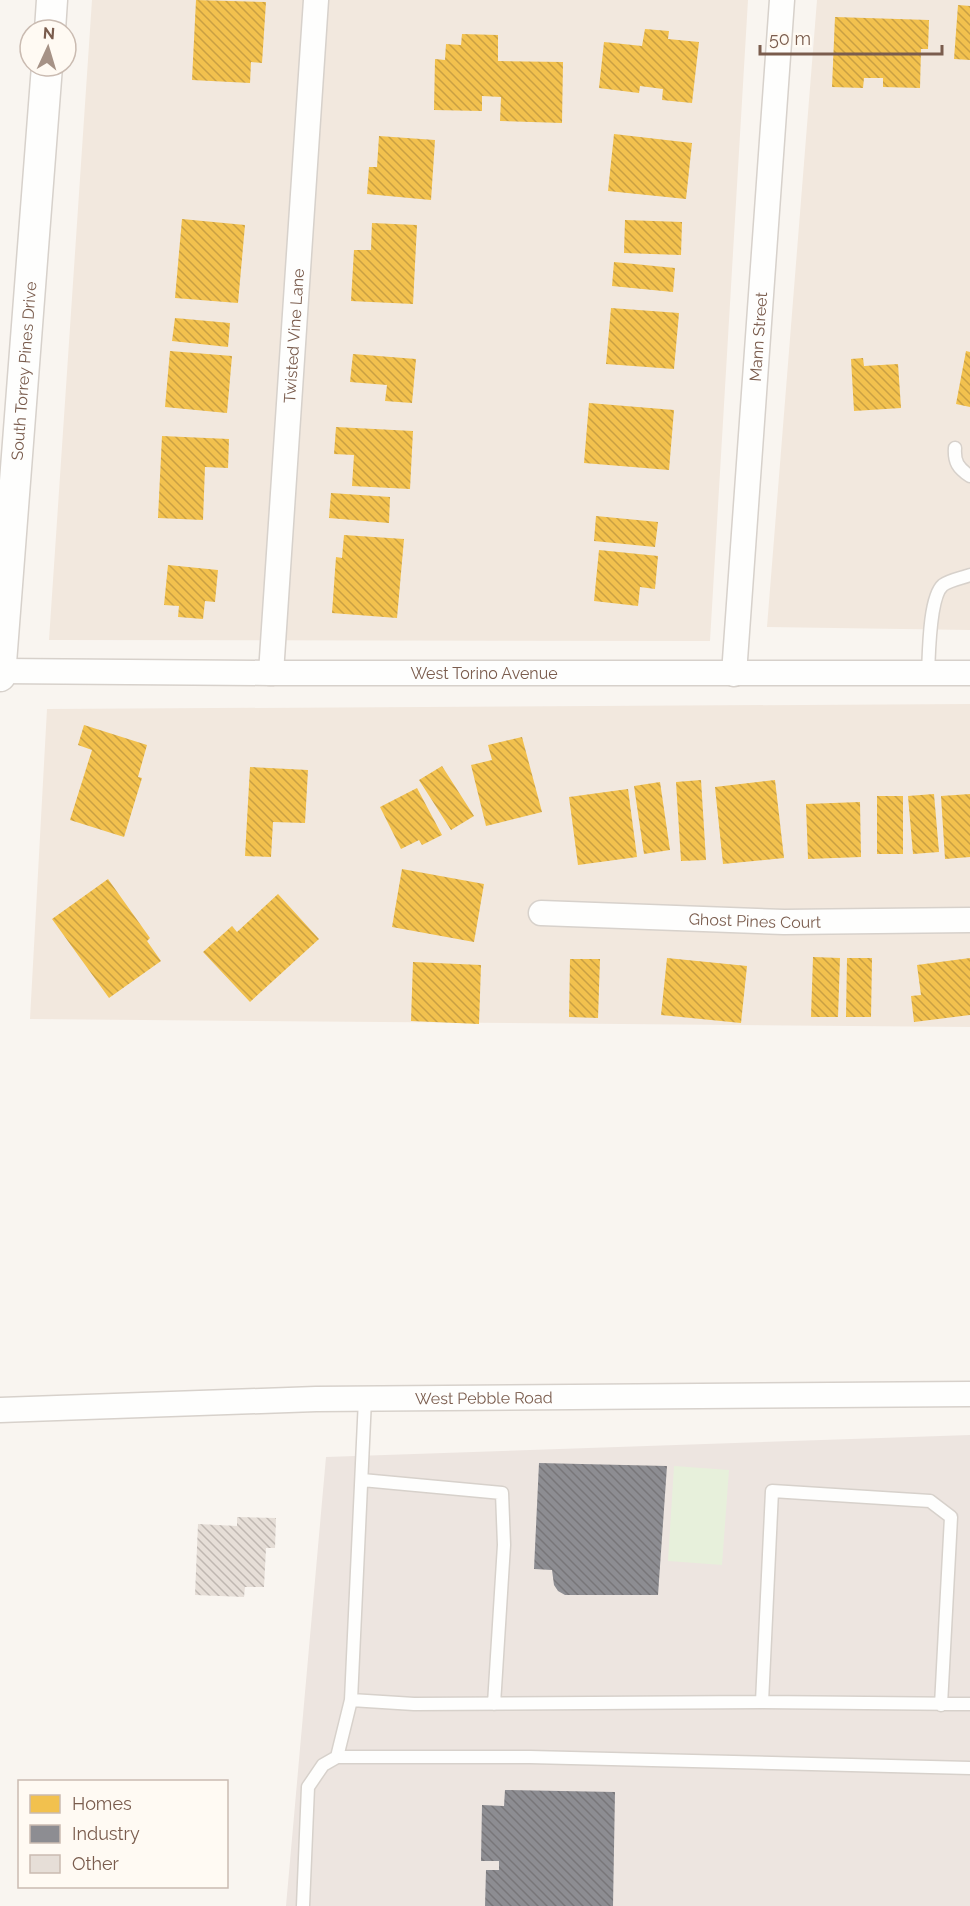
<svg xmlns="http://www.w3.org/2000/svg" width="970" height="1906" font-family="Raleway,sans-serif">
<style>
.residential{fill:#f2e8de}
.industrial{fill:#ede5e0}
.grass{fill:#e7f0db}
.homes{fill:url(#homes-back-hatch)}
.industry{fill:url(#industry-back-hatch)}
.building{fill:url(#building-back-hatch)}
.lines{fill:none;stroke-linecap:round;stroke-linejoin:round}
.service-casing{stroke:#d7d1cb;stroke-width:15}
.minor-casing{stroke:#d7d1cb;stroke-width:27}
.tertiary-casing{stroke:#d7d1cb;stroke-width:33}
.service{stroke:#fefefd;stroke-width:12}
.minor{stroke:#fefefd;stroke-width:24}
.tertiary{stroke:#fefefd;stroke-width:30}
.labels{text-anchor:middle;dominant-baseline:central;stroke-width:6;stroke-linejoin:round;paint-order:stroke}
.street-label{font-size:16px;fill:#7a5c4d;stroke:#fffaf3}
</style>
<defs>
<pattern id="homes-back-hatch" width="6" height="6" patternUnits="userSpaceOnUse" patternTransform="scale(1.5)"><rect width="6" height="6" fill="#f2c14e"/><path d="M-1 5l2 2M0 0l6 6M5-1l2 2" fill="none" stroke="#c9a043"/></pattern>
<pattern id="industry-back-hatch" width="6" height="6" patternUnits="userSpaceOnUse" patternTransform="scale(1.5)"><rect width="6" height="6" fill="#8d8d92"/><path d="M-1 5l2 2M0 0l6 6M5-1l2 2" fill="none" stroke="#787679"/></pattern>
<pattern id="building-back-hatch" width="6" height="6" patternUnits="userSpaceOnUse" patternTransform="scale(1.5)"><rect width="6" height="6" fill="#e6ded7"/><path d="M-1 5l2 2M0 0l6 6M5-1l2 2" fill="none" stroke="#bfb7b1"/></pattern>
</defs>
<rect width="100%" height="100%" fill="#f9f5f0"/>
<path class="residential" d="M92,0H748L710,641L49,640Z
M817,0H970V630L767,627Z
M970,704V1027L30,1019L47,709Z"/>
<path class="industrial" d="M970,1435V1906H286L326,1457Z"/>
<path class="grass" d="M674,1466L729,1470L722,1565L668,1561Z"/>
<path class="homes" d="M196,0L266,2L262,63L251,62L250,83L192,80Z
M958,5L970,6V60L954,59Z
M835,17L929,20L928,49H921L920,88L883,87V78H864L863,88L832,87Z
M645,29L669,31L668,39L699,42L692,103L662,100L663,89L640,86L639,93L599,88L604,42L642,46Z
M462,34L498,35V61L563,62L562,123L500,121L501,97L482,96V111L434,110L435,59L445,60L446,44L461,45Z
M614,134L692,143L686,199L608,191Z
M379,136L435,140L431,200L367,194L369,167H377Z
M182,219L245,225L238,303L175,298Z
M625,220L682,222L681,255L624,253Z
M372,223L417,225L413,304L351,301L354,250H371Z
M614,262L675,268L673,292L612,286Z
M611,308L679,313L674,369L606,364Z
M175,318L230,323L228,347L172,341Z
M170,351L232,356L227,413L165,407Z
M966,351L970,352V407L956,404Z
M353,354L416,359L412,403L385,401L387,385L350,382Z
M863,358L864,366L898,364L901,408L854,411L851,359Z
M589,403L674,410L669,470L584,463Z
M336,427L413,431L410,489L352,486L354,455L334,454Z
M162,436L229,439L228,468L205,467L203,520L158,518Z
M331,493L390,497L389,523L329,518Z
M596,516L658,522L655,547L594,541Z
M344,535L404,539L397,618L332,613L336,557L342,558Z
M599,550L658,556L655,589L640,587L638,606L594,601Z
M168,565L218,570L215,602L205,601L203,619L178,617L179,606L164,605Z
M84,725L147,745L138,777L142,778L124,837L70,820L92,750L78,745Z
M522,737L542,812L486,826L471,765L492,760L488,745Z
M442,766L474,816L451,830L419,780Z
M250,767L308,770L305,823L273,822L271,857L245,856Z
M701,780L706,860L681,861L676,782Z
M775,780L784,858L723,864L715,787Z
M660,782L670,850L644,854L634,786Z
M417,788L442,835L422,845L419,840L401,849L380,807Z
M628,789L637,857L578,865L569,797Z
M934,794L939,852L913,854L908,796Z
M970,794V857L945,859L941,796Z
M877,796H903V854H877Z
M860,802L861,857L808,859L806,804Z
M402,869L484,884L474,942L392,927Z
M108,879L150,938L147,941L161,961L109,998L52,919Z
M278,894L319,939L250,1002L203,952L232,926L237,932Z
M813,957L840,958L838,1017H811Z
M667,958L747,966L741,1023L661,1015Z
M847,958H872L871,1017H846Z
M970,958V1015L914,1022L911,996L921,995L917,965Z
M570,959H600L598,1018L569,1017Z
M413,962L481,965L479,1024L411,1021Z"/>
<path class="industry" d="M539,1463L667,1466L658,1595H565L558,1591L554,1585L552,1570L534,1569Z
M505,1790L615,1792L613,1906H485L486,1870H499V1861H481L482,1805L504,1806Z"/>
<path class="building" d="M237,1517L276,1518L275,1548H266L264,1587H245L244,1597L195,1595L198,1524L237,1526Z"/>
<g class="lines">
<g class="service-casing">
<path id="service" d="M955,448C954,462 958,468 970,476
M928,674C929,654 929,597 943,585C950,580 962,578 970,575
M365,1399L351,1700L414,1704L762,1702L970,1704
M362,1480L502,1493L504,1545L494,1704
M762,1702L772,1491L930,1501L951,1517L941,1705
M337,1757H530L970,1768
M303,1906L308,1787L323,1765L337,1757L351,1700"/>
</g>
<g class="minor-casing">
<g id="minor">
<path id="s1" d="M0,671L271,673H970"/>
<path id="s2" d="M271,673L316,0"/>
<path id="s3" d="M734,674L782,0"/>
<path id="s4" d="M541,913L784,922L970,920"/>
<path id="s5" d="M0,1410L316,1399L970,1394"/>
</g>
</g>
<g class="tertiary-casing">
<g id="tertiary">
<path d="M50,30L52,0"/>
<path id="s6" d="M0,676L47,66"/>
</g>
</g>
<use href="#service" class="service"/>
<use href="#minor" class="minor"/>
<use href="#tertiary" class="tertiary"/>
</g>
<g class="labels">
<g class="street-label">
<text stroke="none"><textPath href="#s2" startOffset="338">Twisted Vine Lane</textPath></text>
<text stroke="none"><textPath href="#s3" startOffset="338">Mann Street</textPath></text>
<text stroke="none"><textPath href="#s6" startOffset="306">South Torrey Pines Drive</textPath></text>
<text stroke="none"><textPath href="#s1" startOffset="484">West Torino Avenue</textPath></text>
<text stroke="none"><textPath href="#s4" startOffset="214">Ghost Pines Court</textPath></text>
<text stroke="none"><textPath href="#s5" startOffset="484">West Pebble Road</textPath></text>
</g>
</g>
<rect x="18" y="1780" width="210" height="108" fill="#fffaf3" stroke="#cabbb1" stroke-width="1.5"/>
<rect x="30" y="1795" width="30" height="18" fill="#f2c14e" stroke="#cabbb1" stroke-width="1.5"/>
<text x="72" y="1810" font-size="18" fill="#7a5c4d">Homes</text>
<rect x="30" y="1825" width="30" height="18" fill="#8d8d92" stroke="#cabbb1" stroke-width="1.5"/>
<text x="72" y="1840" font-size="18" fill="#7a5c4d">Industry</text>
<rect x="30" y="1855" width="30" height="18" fill="#e6ded7" stroke="#cabbb1" stroke-width="1.5"/>
<text x="72" y="1870" font-size="18" fill="#7a5c4d">Other</text>
<g transform="translate(48 48) rotate(4)"><circle r="28" fill="#fffaf3" stroke="#cabbb1" stroke-width="1.5"/>
<path d="M0-4.5L10 22L0 15L-10 22Z" fill="#a69286"/>
<text y="-9" font-size="16" font-weight="bold" text-anchor="middle" fill="#7a5c4d">N</text>
</g>
<path d="M760 45v9h182v-9" fill="none" stroke="#7a5c4d" stroke-width="3"/>
<text x="769" y="45" font-size="18" fill="#7a5c4d" stroke="#fffaf3" stroke-width="4.5" paint-order="stroke">50 m</text>
</svg>
